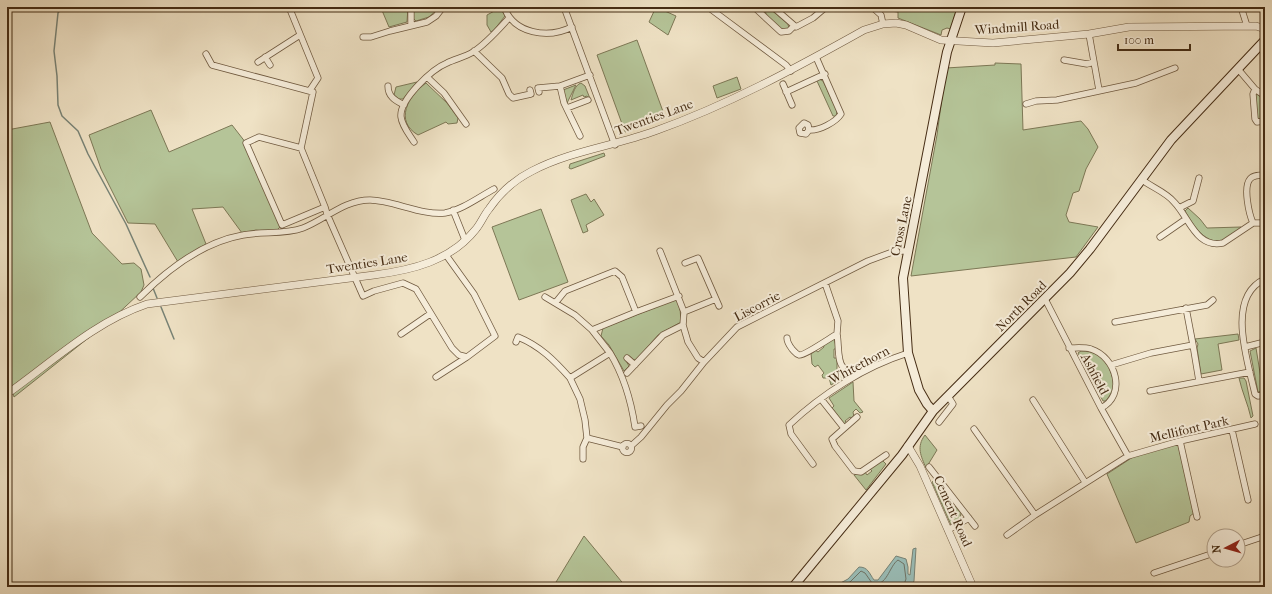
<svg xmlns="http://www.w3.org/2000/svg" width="1272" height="594" font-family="'IM FELL French Canon',serif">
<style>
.green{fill:#b5c498;stroke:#7d7856}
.water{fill:#9abdb7;stroke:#788376}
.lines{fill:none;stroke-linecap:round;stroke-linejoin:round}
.shore{stroke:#707466;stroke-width:1}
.stream{stroke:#788376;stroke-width:1.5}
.minor-casing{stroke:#705a40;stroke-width:7}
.tertiary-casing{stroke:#705a40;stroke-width:8}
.secondary-casing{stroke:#452c14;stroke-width:10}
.minor{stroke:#f5ecd9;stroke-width:5.5}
.tertiary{stroke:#f5ecd9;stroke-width:7}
.secondary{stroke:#f5ecd9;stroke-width:8}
.labels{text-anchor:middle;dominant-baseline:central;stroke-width:4;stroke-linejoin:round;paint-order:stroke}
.street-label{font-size:13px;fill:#452c14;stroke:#f5ecd9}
</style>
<rect width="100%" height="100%" fill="#efe2c5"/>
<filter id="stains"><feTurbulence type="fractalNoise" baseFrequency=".005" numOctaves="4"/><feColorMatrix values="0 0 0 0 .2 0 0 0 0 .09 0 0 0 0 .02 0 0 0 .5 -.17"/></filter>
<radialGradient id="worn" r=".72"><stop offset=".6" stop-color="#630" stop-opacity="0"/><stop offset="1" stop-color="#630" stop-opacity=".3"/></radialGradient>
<path class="green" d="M384,7H408L407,22L389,27L381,8Z
M413,7H439V8L429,17L416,21L413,18Z
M656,7L676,16L668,35L649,22Z
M885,7H957L951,29L947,28L942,30L941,35L898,18V12L890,11Z
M769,8L788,24L789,29L786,31C778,28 767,18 765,11Z
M498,9L502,10L505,16L494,30L491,32L487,25V15Z
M637,40L665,117L625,132L597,55Z
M995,63L1021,64L1023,130L1081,121L1088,129L1098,147L1086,169L1079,191L1073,193L1066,215L1069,222L1098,227L1076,257L911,276L937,135L946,68L995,65Z
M737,77L741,89L717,98L713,86Z
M819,79L823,81L837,111L836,116H833L817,81Z
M417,82L403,99H399L394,95L396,87Z
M426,83L447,103L458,118L457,123L448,124L446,122L418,135C394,121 408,96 426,83Z
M581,83L585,86L591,101L590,102L587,96L584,97L583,95L571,100C573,93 575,85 581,83Z
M576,85L567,103L563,90Z
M1255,93L1265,100V119H1257Z
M151,110L169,152L232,125L246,143L282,225L274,233L256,230L242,233L223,207L192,209L206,244L178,262L155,224L128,223L101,169L89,135Z
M50,122L92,233L122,264L134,263L141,269L144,285L141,292L111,320L14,397L7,366V130Z
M604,153L605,156L571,169L569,168L570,164Z
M586,194L591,202L594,199L604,215L586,225L588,231L583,233L571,200Z
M1188,208L1200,219L1207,228L1241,227C1237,231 1231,236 1226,239C1206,248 1193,224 1185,211Z
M541,209L568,282L519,300L492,227Z
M674,300L677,301L680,308L681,322L658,335L637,359L634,360L629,356L625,359L629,366L624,371L609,345L601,336L603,328Z
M1238,334L1239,340L1218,344L1222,370L1201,374L1197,348L1198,344L1195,339Z
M834,339L837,349H834V358H837V373H847L848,375L831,385L829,378H823L822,375L824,373L818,365L815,367L812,364L811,353L815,350L818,352L824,347L823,344Z
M1256,348L1263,391L1258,392L1250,351Z
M1081,351C1104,351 1113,369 1114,389L1106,401H1103L1078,353Z
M1239,378H1244L1246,381L1253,416L1251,418C1248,404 1242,392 1239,378Z
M853,382L854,401L863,412L860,413L856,409L853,412L854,417L853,419L850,417L845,421L847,423L844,424L832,408L834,406L829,398Z
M925,435L937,450L926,468C921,456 916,447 925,435Z
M1176,444L1179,446L1194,513L1190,516L1189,522L1136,543L1107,474L1136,455Z
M882,460L886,464L866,490L854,475L865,472L867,475L872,471L869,468Z
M935,480L947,495L944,498L952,508L955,506L961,513L960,520L951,525L932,482Z
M584,536L626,587H553Z"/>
<path class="water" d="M916,548L914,581L911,587L909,582L907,584V587H833L848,579L859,567C868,567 869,573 874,580H878L896,556L906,559L908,567V574L910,575L913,549Z"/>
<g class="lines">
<path class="shore" d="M840,587L850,582L861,571L865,573L872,583C887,588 889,566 898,560L904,564L906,579L903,587"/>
<path class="stream" d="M62,7L58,13L54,51L57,76L58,105L62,116L78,131L88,154L126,224L150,277
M153,288L157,298
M161,307L174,339"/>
<g class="minor-casing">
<path id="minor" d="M289,7L318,78L310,90
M504,7C514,34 548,39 572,27
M564,7L615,145
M708,7L786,65L791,71
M754,7L781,32L789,31L794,26
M773,7L796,27L813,18L826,7
M872,7L881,15L883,24
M1241,7L1247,26
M411,25V7
M1089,34L1099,90
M363,37H371L390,31L427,22L436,16L443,7
M474,51L502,78L509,94L513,98L531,94L530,90
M206,54L212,65L313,92L301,148
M265,57L270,65
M1064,60L1087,64L1094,62
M258,62L300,35
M1238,69L1255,89L1265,96
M427,77L444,93L466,124
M783,84L792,105
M388,86C388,96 394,100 404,105
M560,86L564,103L580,136
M1255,89L1253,94L1255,119L1257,122L1265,121
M539,92L538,88L560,86L590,75
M786,92L825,74
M1026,104L1036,101L1057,100L1136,83L1175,68
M567,108L588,100
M809,130L808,125L804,123L799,128L800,133L806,134L809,130C819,131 836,122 841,114L816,57
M414,142C409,134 402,126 401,117C399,100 432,69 447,63C455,59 465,57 473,52C486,44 498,30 509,18
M1141,179C1151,187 1166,192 1174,202C1189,217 1196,249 1223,243L1253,223
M325,207L282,225L246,143L259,137L301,148L325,207L327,214L363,296L374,291L403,283L416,289L452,348L459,355L467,357L495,336L474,294L446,255
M1179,208L1193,201L1199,178
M453,210L465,240
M1253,223C1249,214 1243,187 1250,179C1253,175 1260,175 1265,175
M1253,223H1265
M1160,237L1186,219
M660,251L684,312L683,325L688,342L698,358L704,362L737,327L868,261L895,251H908
M685,263L698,258L719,306
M1265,279C1225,297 1248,362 1255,394L1258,396L1265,395
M140,297C168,269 203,242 243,235C263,231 284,235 303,228C326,219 344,200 370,200C392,200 423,216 445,213C462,210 479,197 494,189
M545,297L575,315L592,330L636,312
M1045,299L1101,408L1128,456
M556,302L565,291L615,271L622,277L636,312L679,296
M1186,308L1193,345
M684,312L716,299
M1115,322L1207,305L1213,300
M401,334L430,314
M837,334C839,343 837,361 843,367
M787,338C787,342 789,345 792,349C794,351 796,354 799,355C804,356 830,338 837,334L838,321L825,283
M516,342L518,337C540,346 554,360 570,378L610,353L592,330
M1245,347L1265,342
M1069,348C1076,348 1084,347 1091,349C1116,357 1127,395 1101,408
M610,353C624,376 631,400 635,427L641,426
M627,358L635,365
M1111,365L1151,353L1193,345L1199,381
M627,373L663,335L683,325
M436,377L467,357
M570,378L580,399L585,420L587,438L583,447V459
M1150,391L1250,372
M821,399L844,428
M1033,400L1085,482
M857,417L832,439L835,446L854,471L861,472L886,455
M939,422L953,404L948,396
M974,429L1035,515
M1232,430L1248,500
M587,438L623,447
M1180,441L1197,517
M622.5 448a4.5 4.5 0 1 1 9 0a4.5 4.5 0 1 1-9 0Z
M631,446L641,437L667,405L681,391L704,362
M813,464L791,434L789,425C822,394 864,367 908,353
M929,467L975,526
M948,530L969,518
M1007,535L1035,515L1128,456L1180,441L1255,424
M1238,545L1265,536
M1154,573L1214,553"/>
</g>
<g class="tertiary-casing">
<path id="tertiary" d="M7,394C52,362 94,322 147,304L374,275C412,270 451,261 476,229C481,223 484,215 489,209C500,193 514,180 532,171C570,151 614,146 655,131C728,105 796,68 864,30L883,24L896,23L906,25L941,40L993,43L1089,34L1129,27L1256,26L1265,29
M908,446L920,466L973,587"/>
</g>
<g class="secondary-casing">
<path id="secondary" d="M933,411L927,404L919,390L908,353L903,278L941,82L947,52L962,7
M793,587L902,455L933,411L1070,273L1090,249L1171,140L1265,40"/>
</g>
<use href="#minor" class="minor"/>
<use href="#tertiary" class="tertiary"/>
<use href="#secondary" class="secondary"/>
</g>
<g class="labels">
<g class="street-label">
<text transform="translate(1017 27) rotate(-4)">Windmill Road</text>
<text transform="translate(654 117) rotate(-20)">Twenties Lane</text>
<text transform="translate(901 226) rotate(-78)">Cross Lane</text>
<text transform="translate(367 263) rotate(-9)">Twenties Lane</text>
<text transform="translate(757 306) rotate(-28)">Liscorrie</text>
<text transform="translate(1021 306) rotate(-45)">North Road</text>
<text transform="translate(859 365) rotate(-28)">Whitethorn</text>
<text transform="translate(1095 374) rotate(62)">Ashfield</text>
<text transform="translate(1189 429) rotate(-13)">Mellifont Park</text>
<text transform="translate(953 511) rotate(66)">Cement Road</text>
</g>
</g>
<rect width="1272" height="594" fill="none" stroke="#efe2c5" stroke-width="24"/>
<rect x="8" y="8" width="1256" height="578" fill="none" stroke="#452c14" stroke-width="2"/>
<rect x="12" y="12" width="1248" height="570" fill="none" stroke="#452c14"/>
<g transform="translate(1226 548) rotate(264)"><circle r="19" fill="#f5ecd9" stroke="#af9f8a"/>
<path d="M0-3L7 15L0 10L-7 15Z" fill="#8f2418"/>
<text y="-6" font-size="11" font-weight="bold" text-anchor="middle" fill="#452c14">N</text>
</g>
<path d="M1118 44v6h72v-6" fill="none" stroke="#452c14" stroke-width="2"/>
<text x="1124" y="44" font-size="12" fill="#452c14" stroke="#f5ecd9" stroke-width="3" paint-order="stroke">100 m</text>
<rect width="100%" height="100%" filter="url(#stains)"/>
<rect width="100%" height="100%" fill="url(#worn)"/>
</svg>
